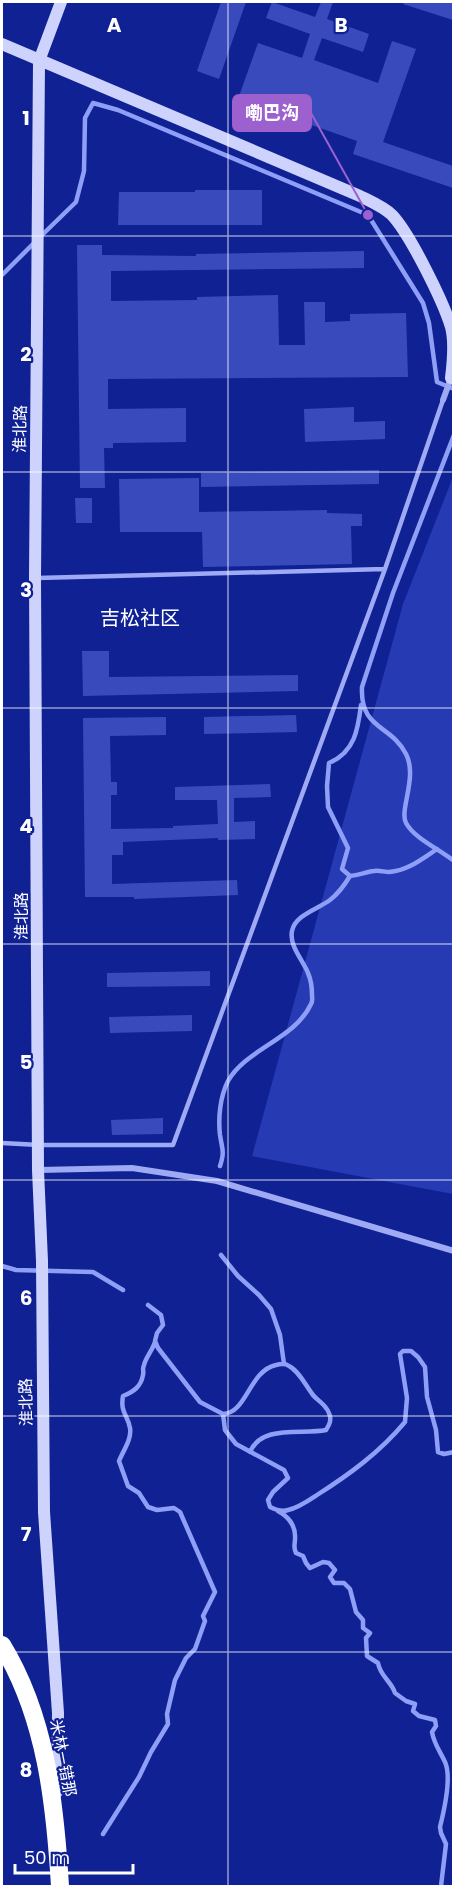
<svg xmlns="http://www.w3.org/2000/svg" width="455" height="1888" font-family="Poppins,'Noto Sans SC',sans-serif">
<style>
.green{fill:#263ab4}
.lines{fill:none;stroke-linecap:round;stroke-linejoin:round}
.stream{stroke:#8f9ff7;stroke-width:4.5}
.building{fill:#394bbc}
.lane{stroke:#9eaaf3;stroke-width:4.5}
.street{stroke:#9eaaf3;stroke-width:6}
.secondary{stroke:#cdd3fd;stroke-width:12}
.highway{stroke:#fff;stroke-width:18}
.grid{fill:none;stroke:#fff;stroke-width:1.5;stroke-opacity:0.55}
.labels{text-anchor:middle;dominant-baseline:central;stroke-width:4.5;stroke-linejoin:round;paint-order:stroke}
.street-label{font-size:16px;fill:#fff;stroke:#102194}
.quarter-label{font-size:20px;fill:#fff;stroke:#102194}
.grid-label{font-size:20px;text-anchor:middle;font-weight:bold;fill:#fff;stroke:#102194;stroke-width:4.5;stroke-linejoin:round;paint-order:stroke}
.leader{fill:none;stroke:#9c61cf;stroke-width:2}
.callout-dot{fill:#9c61cf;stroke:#102194;stroke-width:2}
.callout{fill:#9c61cf;stroke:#9c61cf;stroke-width:2}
.callout-label{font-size:18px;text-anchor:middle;font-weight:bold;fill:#fff}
</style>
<rect width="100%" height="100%" fill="#102194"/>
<path class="green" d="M453,477V1194L252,1156L403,604Z"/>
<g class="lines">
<path class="stream" d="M41,236L76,202L84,171L85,118L93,103L118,110L368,215L423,303L429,323L437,382L454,389
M2,275L35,242
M454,435L393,593L362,687C360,730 391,724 406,754C418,777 399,810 406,823C415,839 439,849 454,861
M361,705C358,729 355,752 329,763L327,786L328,807L348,848L342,869L350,876C359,875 366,872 374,871C379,870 384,872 389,872C407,871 422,859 437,849
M220,1166C225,1151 222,1149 220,1135C218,1118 220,1097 228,1081C246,1049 295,1039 311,1004C313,1001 312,998 312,995C312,987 311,980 308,973C303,960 289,946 292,931C295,915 318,909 330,900C339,893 344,886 350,876
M221,1255L238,1276L259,1295L271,1309L280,1335L284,1364
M2,1266L16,1270L93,1272L123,1290
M148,1305L161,1315L163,1325L157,1333L155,1341L158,1348L200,1402L223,1414L225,1430L236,1444L284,1470L288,1478L273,1492L268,1500L270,1507C276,1510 282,1512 288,1510C298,1508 308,1501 317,1495C350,1474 380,1452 405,1422L407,1398L400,1354L403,1351H411L418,1357L425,1367L427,1397L436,1430L438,1452L444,1454L454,1452
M223,1414C247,1413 249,1371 276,1365C280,1364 285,1363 289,1366C299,1371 306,1386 313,1395C317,1400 323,1403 326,1408C328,1410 329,1413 330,1416C331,1422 329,1425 326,1430C301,1435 262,1424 250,1452
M278,1511C289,1517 296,1525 295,1539C295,1545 293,1547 296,1553L303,1556L306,1563L310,1568L323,1562L329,1563L335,1570L330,1577L334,1583H344L350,1589L356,1612L363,1620V1628L370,1633L366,1638L367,1656L378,1663C380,1676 392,1682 395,1693L406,1701L415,1704L413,1711L419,1716L435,1720L436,1726L432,1732C434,1744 440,1751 445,1762C452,1777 444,1811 440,1827L441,1833L446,1844L441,1886
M103,1834L139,1777L151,1752L168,1724L167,1714L175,1680L186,1658L195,1649L205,1621L203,1616L215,1592L180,1512L174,1508L157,1510L148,1507L139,1493L128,1486L119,1461C123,1451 132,1439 130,1428C128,1415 120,1413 123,1396C133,1392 141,1387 143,1375C144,1370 142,1370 144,1365C146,1357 152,1351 155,1342"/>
</g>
<path class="building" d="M221,2H246L219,79L197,71Z
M272,2L315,17L321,2H333L327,19L369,34L363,52L322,38L314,60L378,83L392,41L416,49L383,142L453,166V188L353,154L357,141L238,99L258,43L302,58L310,34L266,18Z
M404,2H453V20L403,4Z
M195,190H262V225H118L119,192H195Z
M77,245H102V255L196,256V254L364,251V268L111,271V301L197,300V297L278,295L279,345H305L304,302H325V322L350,321V314L406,313L408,377L108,379V409L186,408V442L113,443V448H104L105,488H80Z
M354,407V422L385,421V439L305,442L304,409Z
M379,470V484L201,487V473Z
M199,478V512L327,510V513L362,514V526H351L352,564L203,567L202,532H120L119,479Z
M75,498H92V523H76Z
M82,651H109V677L298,675V691L83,696Z
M296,715L297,732L204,734V717Z
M166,717V735L110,736L111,782H117V795H111V829L173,828V826L218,824L217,800H175V787L270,784L271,797L234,798V822L255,821V839L218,840V838L123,842V855H112V884L237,880L238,895L134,899V897H85L83,718Z
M210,971V986L107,987V973Z
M192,1015V1031L110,1033L109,1017Z
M163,1118V1134L112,1135L111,1120Z"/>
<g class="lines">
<path class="lane" d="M37,578L385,569
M2,1143L39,1145H173L385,569L443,400"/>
<path class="street" d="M443,400L451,378
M38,1170L132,1168L217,1181L454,1251"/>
<path class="secondary" d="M2,44L360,196C370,201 384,207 392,215C410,234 443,301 451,327C455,342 453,362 451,378
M57,1792L58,1713L44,1512L42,1261L38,1170L35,578L39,61L61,2"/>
<path class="highway" d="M2,1645C46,1717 55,1803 60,1886"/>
</g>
<path class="grid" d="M228,2V1886M2,236H454M2,472H454M2,708H454M2,944H454M2,1180H454M2,1416H454M2,1652H454"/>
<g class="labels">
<g class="street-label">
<text transform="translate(20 429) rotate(-89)">淮北路</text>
<text transform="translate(21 916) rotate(-90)">淮北路</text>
<text transform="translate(26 1402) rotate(-91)">淮北路</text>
<text transform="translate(63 1758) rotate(79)">米林—错那</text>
</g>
<g class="quarter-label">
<text x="140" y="618">吉松社区</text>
</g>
</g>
<g class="grid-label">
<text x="114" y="32">A</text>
<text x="341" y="32">B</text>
<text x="26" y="125">1</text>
<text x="26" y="361">2</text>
<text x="26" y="597">3</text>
<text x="26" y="833">4</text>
<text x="26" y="1069">5</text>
<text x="26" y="1305">6</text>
<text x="26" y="1541">7</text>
<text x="26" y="1777">8</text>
</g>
<path class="leader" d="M368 215L311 113"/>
<circle class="callout-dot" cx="368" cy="215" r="6"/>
<rect class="callout" x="233" y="95" width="78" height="36" rx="6"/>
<g class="callout-label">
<text x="272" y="119">嘞巴沟</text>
</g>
<rect width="455" height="1888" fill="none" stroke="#ffffff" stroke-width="6"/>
<path d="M15 1864v9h118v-9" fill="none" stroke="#ffffff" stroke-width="3"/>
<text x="24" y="1864" font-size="18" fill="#ffffff" stroke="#102194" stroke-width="4.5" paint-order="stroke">50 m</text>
</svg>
